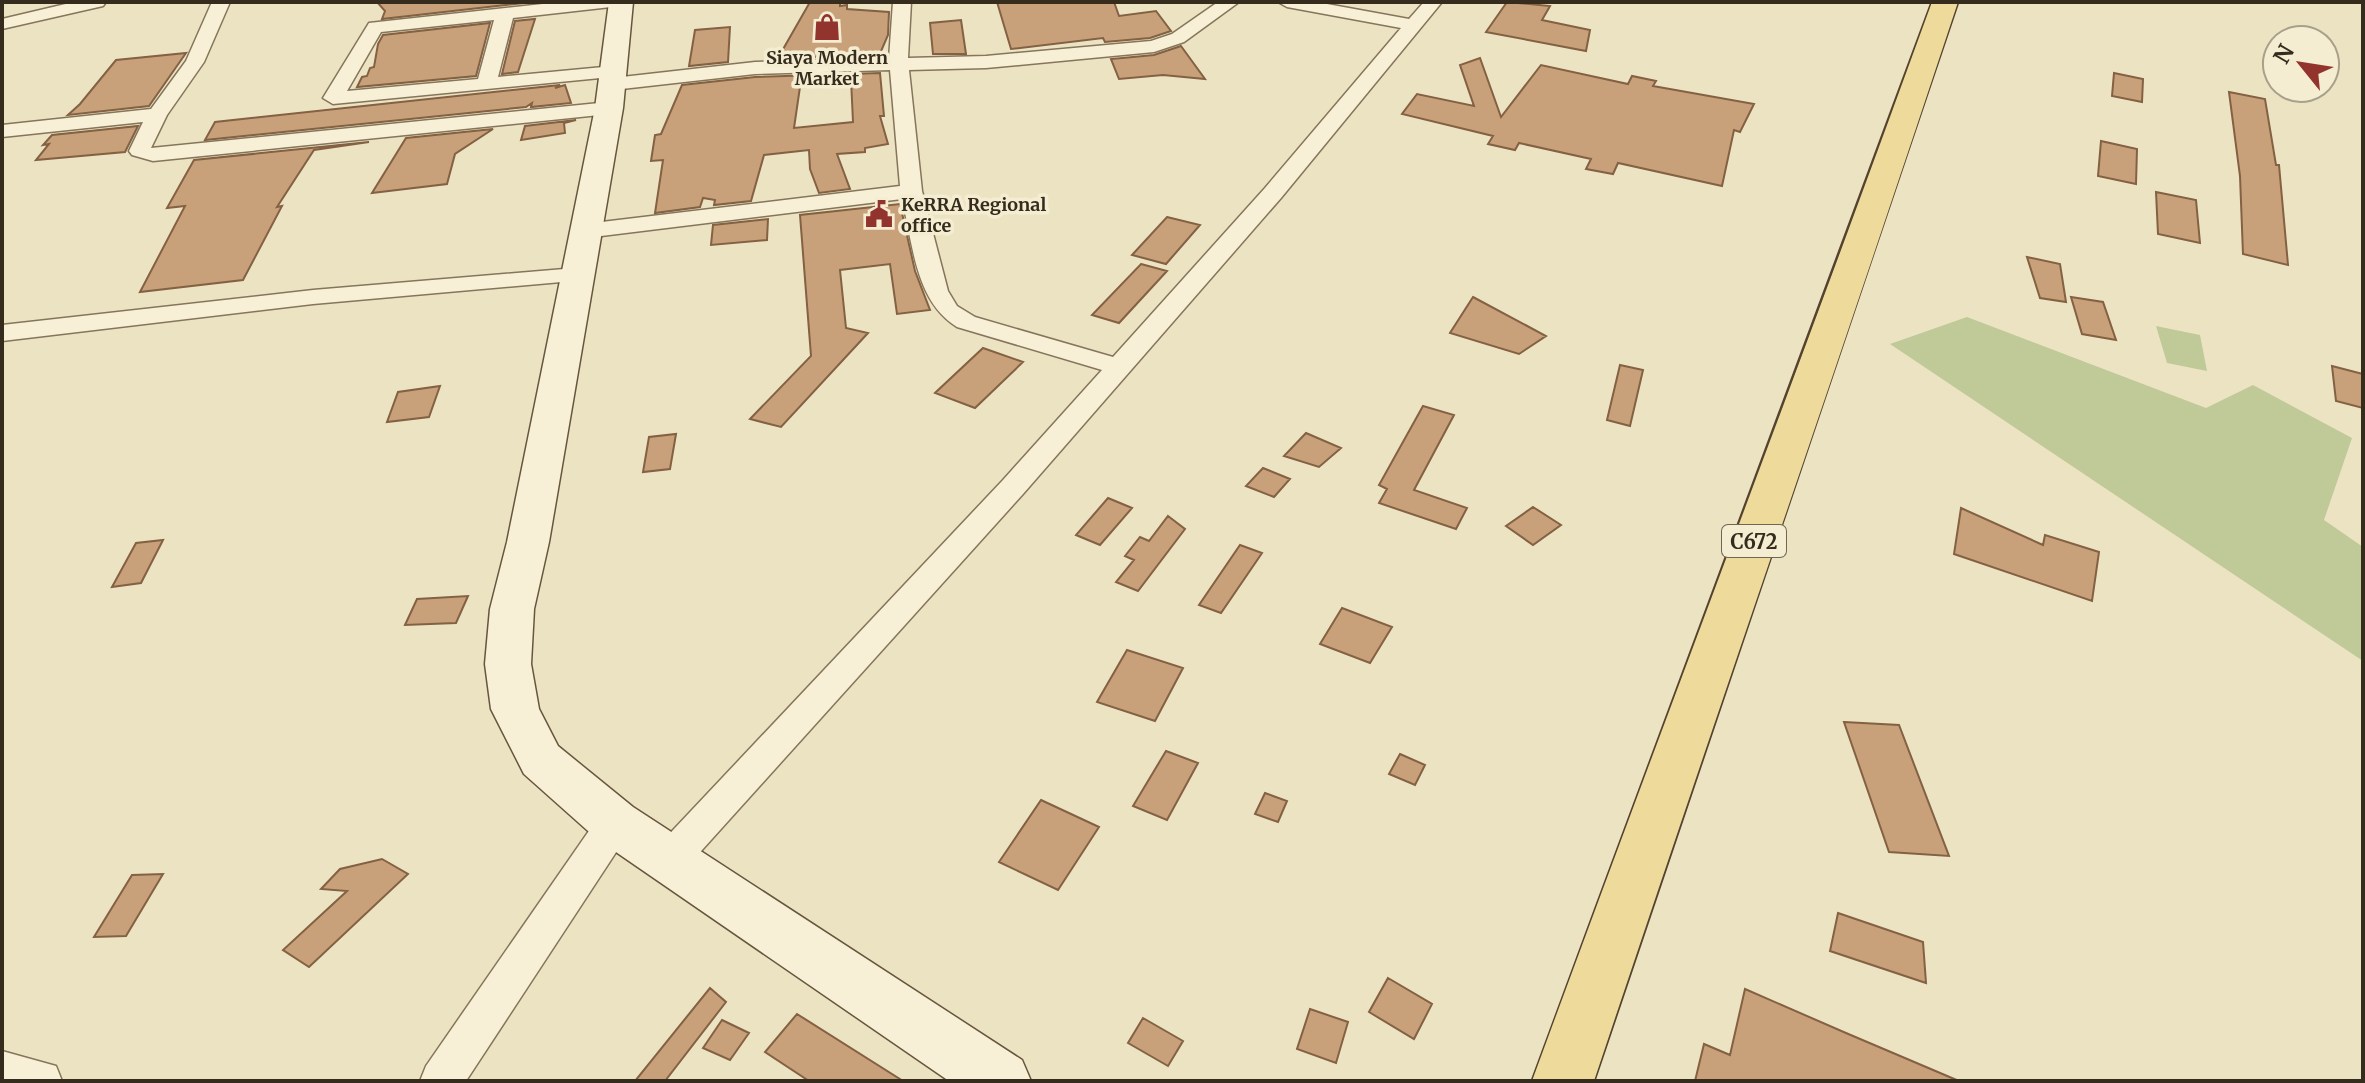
<svg xmlns="http://www.w3.org/2000/svg" width="2365" height="1083" font-family="Merriweather,serif">
<style>
.green{fill:#c0c998}
.building{fill:#c8a17b;stroke:#836142;stroke-width:2;fill-rule:evenodd}
.lines{fill:none;stroke-linecap:round;stroke-linejoin:round}
.minor-casing{stroke:#85755b;stroke-width:3}
.secondary-casing{stroke:#67563e;stroke-width:3}
.primary-casing{stroke:#53432f;stroke-width:3}
.minor{fill:#f7f0d6;fill-rule:evenodd}
.secondary{fill:#f7f0d6;fill-rule:evenodd}
.primary{fill:#eedb9c;fill-rule:evenodd}
.labels{text-anchor:middle;dominant-baseline:central;stroke-width:7;stroke-linejoin:round;paint-order:stroke}
.far-poi-label{font-size:18px;font-weight:bold;fill:#362c1e;stroke:#f4edd2}
.shield{fill:#f4edd2;stroke:#6f6654;stroke-width:2}
.shield-label{font-size:20px;font-weight:bold;fill:#362c1e}
</style>
<rect width="100%" height="100%" fill="#ece3c3"/>
<path class="green" d="M1967,317L2206,408L2253,385L2352,438L2324,520L2363,547V661L1890,344Z
M2156,326L2200,335L2207,371L2167,363Z"/>
<path class="building" d="M377,2H533L382,19L385,11Z
M810,2H840V6L847,5V9L889,12L888,35L879,56L778,58Z
M997,2H1114L1119,16L1156,11L1171,31L1150,38L1105,42L1103,38L1011,49Z
M1507,2L1550,6L1542,20L1590,30L1586,51L1486,32Z
M535,19L518,72L502,74L515,21Z
M961,20L966,54H933L930,23Z
M490,23L476,76L357,87L362,77L367,76L370,68L374,67L378,44L383,35Z
M730,27L728,62L689,66L695,30Z
M1181,46L1205,79L1163,75L1119,79L1111,59L1154,55Z
M186,53L149,106L68,115L80,104L116,60Z
M1480,58L1501,117L1541,65L1628,84L1632,76L1656,81L1653,86L1754,104L1740,132L1734,130L1722,186L1618,163L1613,174L1586,169L1591,159L1519,143L1515,150L1488,144L1493,136L1402,114L1417,94L1474,106L1460,65Z
M880,73L884,116H880L888,144L865,148V152L837,154L850,189L819,193L810,169L809,150L764,155L751,201L714,205L715,200L703,198L700,207L655,213L663,160L651,161L655,135L661,134L682,85L755,77ZM851,79L853,122L794,128L801,80Z
M2114,73L2143,79L2142,102L2112,96Z
M560,85L555,88L565,85L571,103L531,107L532,103L526,107L205,140L215,122Z
M2229,92L2265,99L2276,165H2279L2288,265L2243,254L2240,176Z
M576,120L564,123L565,133L521,140L525,126Z
M138,126L125,152L36,160L49,144L43,145L52,135Z
M493,129L455,154L447,184L372,193L406,138Z
M2101,141L2137,149L2136,184L2098,176Z
M369,142L314,150L277,207L282,206L243,280L140,292L185,206L167,208L194,160Z
M2156,192L2196,200L2200,243L2158,234Z
M900,204L915,271L930,310L897,314L890,264L840,270L846,328L868,333L781,427L750,419L811,356L800,215Z
M1167,217L1200,225L1166,264L1132,255Z
M768,219L767,240L711,245L713,225Z
M2027,257L2060,264L2066,302L2040,298Z
M1141,264L1167,271L1119,323L1092,315Z
M1473,297L1546,336L1519,354L1450,333Z
M2071,297L2103,302L2116,340L2082,334Z
M983,348L1023,362L975,408L935,393Z
M1620,365L1643,370L1630,426L1607,420Z
M2332,366L2363,374V408L2336,401Z
M440,386L429,417L387,422L398,392Z
M1423,406L1454,415L1414,490L1467,508L1456,529L1379,503L1387,489L1379,485Z
M1306,433L1341,448L1319,467L1284,456Z
M676,434L670,469L643,472L649,437Z
M1263,468L1290,479L1274,497L1246,486Z
M1108,498L1132,508L1100,545L1076,535Z
M1533,507L1561,525L1533,545L1506,526Z
M1961,508L2043,545L2045,535L2099,552L2092,601L1954,554Z
M1168,516L1185,529L1138,591L1116,582L1134,560L1125,556L1140,537L1149,541Z
M163,540L141,583L112,587L136,543Z
M1240,545L1262,553L1221,613L1199,605Z
M468,596L456,623L405,625L417,599Z
M1342,608L1392,627L1370,663L1320,644Z
M1127,650L1183,668L1155,721L1097,702Z
M1844,722L1899,725L1949,856L1889,852Z
M1166,751L1198,763L1167,820L1133,806Z
M1400,754L1425,765L1415,785L1389,774Z
M1265,793L1287,801L1278,822L1255,814Z
M1041,800L1099,827L1058,890L999,862Z
M382,859L408,874L309,967L283,950L347,891L321,889L340,869Z
M163,874L126,936L94,937L132,875Z
M1838,913L1923,942L1926,983L1830,951Z
M1388,978L1432,1004L1414,1039L1369,1012Z
M710,988L726,1002L665,1081H635Z
M1745,989L1846,1033L1959,1081H1695L1704,1044L1730,1055Z
M1310,1009L1348,1022L1336,1063L1297,1049Z
M797,1014L903,1081H809L765,1052Z
M1143,1018L1183,1041L1168,1066L1128,1043Z
M722,1020L749,1033L730,1060L703,1048Z"/>
<g class="lines">
<g class="minor-casing">
<path id="minor" d="M74,2H106L103,6L2,29V19Z
M212,2H230L204,62L167,115L151,148L609,102L619,108L609,114L153,161L132,155L129,151L143,122L2,137V125L151,109L186,61Z
M561,2H620L611,7L513,18L498,77L614,66L621,68L624,72L621,76L333,104L323,98L369,23ZM494,20L478,79L347,91L381,32Z
M893,2H911L908,58L986,56L1151,41L1172,34L1218,2H1239L1184,42L1154,52L986,68L909,70L922,191L948,291L957,306L975,317L1113,357L1265,188L1401,28L1287,7L1278,2H1316L1409,19L1424,2H1442L1281,198L1023,494L684,870L671,874L658,870L652,858L658,846L1003,480L1102,370L957,327C915,301 913,244 902,199L585,238L577,236L574,231L577,226L585,224L900,186L890,70L755,74L613,90L603,84L613,78L755,62L889,59Z
M576,268L584,270L588,275L584,280L313,304L2,341V325L313,290Z
M615,807L628,812L633,823L628,834L466,1081H420L426,1066L602,812Z
M2,1051L56,1066L62,1081H2Z"/>
</g>
<g class="secondary-casing">
<path id="secondary" d="M609,2H633L623,108L549,542L534,609L531,664L539,709L558,746L633,807L1022,1060L1031,1081H949L597,839L524,774L491,709L485,664L490,609L507,542L595,108Z"/>
</g>
<g class="primary-casing">
<path id="primary" d="M1932,2H1958C1839,362 1714,721 1594,1081H1532C1664,721 1801,363 1932,2Z"/>
</g>
<use href="#minor" class="minor"/>
<use href="#secondary" class="secondary"/>
<use href="#primary" class="primary"/>
</g>
<defs>
<g id="shop-bare" transform="scale(2.16)"><path d="M-5-2.5h2.3a2.7 3.5 0 0 1 5.4 0H5L5.5 6h-11ZM-1.5-2.5h3a1.5 2.3 0 0 0-3 0Z" fill="#92342d" stroke="#f4edd2" stroke-width="2.5" paint-order="stroke"/></g>
<g id="civic-bare" transform="scale(2.16)"><path d="M-.6-6.5H3V-4.5H.6V-3L4-1V1h2V6H-6V1h2V-1L-.6-3ZM-1.2 2.5V6h2.4V2.5Z" fill="#92342d" stroke="#f4edd2" stroke-width="2.5" paint-order="stroke"/></g>
</defs>
<g fill-rule="evenodd">
<use href="#shop-bare" x="827" y="27"/>
<use href="#civic-bare" x="879" y="214"/>
</g>
<g class="labels">
<g class="far-poi-label">
<text x="827" y="57">Siaya Modern<tspan x="827" dy="21">Market</tspan></text>
<text x="901" y="204" text-anchor="start">KeRRA Regional<tspan x="901" dy="21">office</tspan></text>
</g>
<rect class="shield" x="1722" y="525" width="64" height="32" rx="6"/>
<g class="shield-label">
<text x="1754" y="541">C672</text>
</g>
</g>
<rect width="2365" height="1083" fill="none" stroke="#362c1e" stroke-width="8"/>
<g transform="translate(2301 64) rotate(300)"><circle r="38" fill="#f4edd2" stroke="#a8a08a" stroke-width="2"/>
<path d="M0-6L14 30L0 20L-14 30Z" fill="#92342d"/>
<text y="-12" font-size="22" font-weight="bold" text-anchor="middle" fill="#362c1e">N</text>
</g>
</svg>
